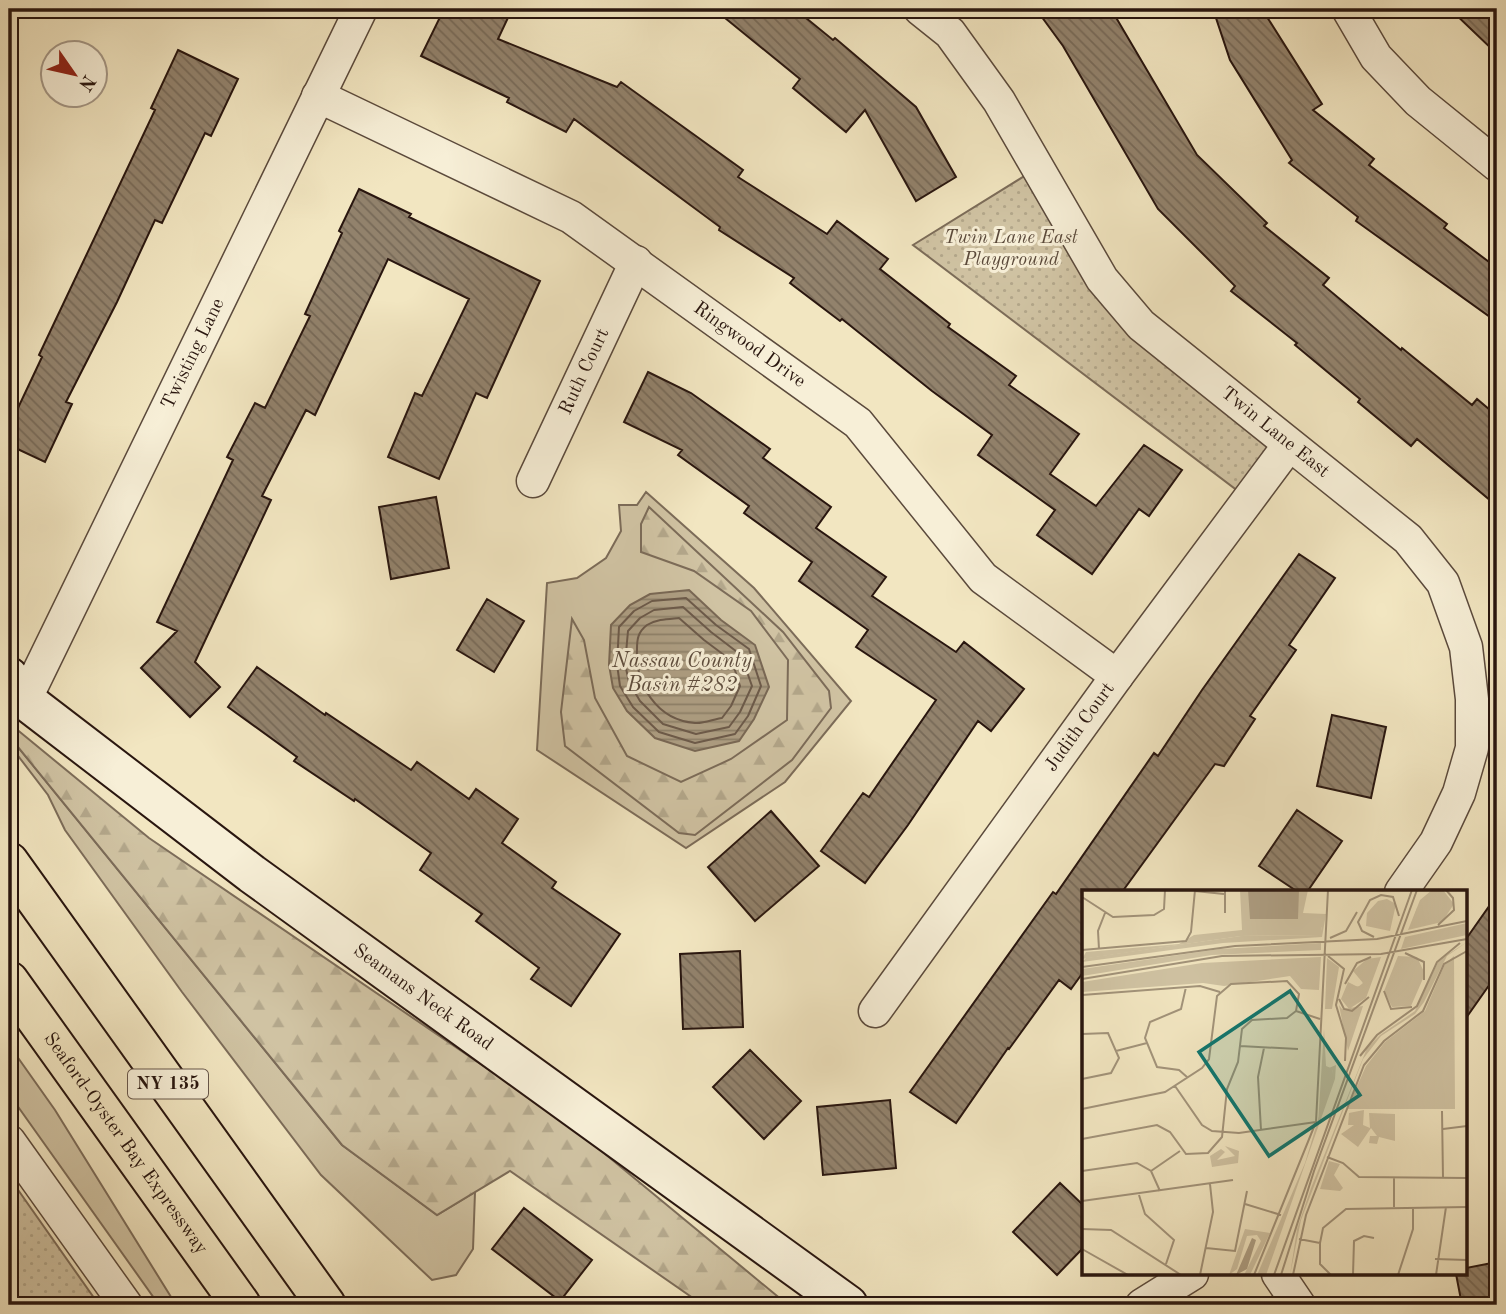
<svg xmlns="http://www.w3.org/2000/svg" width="1506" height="1314" font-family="'Old Standard TT',serif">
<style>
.grass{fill:#d0c3a3;stroke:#7c6c59;stroke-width:2}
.forest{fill:url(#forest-firs);stroke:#7c6c59;stroke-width:2}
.park{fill:url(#park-dots);stroke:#7c6c59;stroke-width:2}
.water{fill:url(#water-rules);stroke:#796855;stroke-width:2}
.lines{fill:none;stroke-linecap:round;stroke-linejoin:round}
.shore{stroke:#6c5a4a;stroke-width:2}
.building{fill:url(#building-back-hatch);stroke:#29160f;stroke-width:2}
.street-casing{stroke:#5b4a3c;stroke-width:35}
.secondary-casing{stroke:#29160f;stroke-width:42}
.highway-casing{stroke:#29160f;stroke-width:42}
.street{stroke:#f7efd7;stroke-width:32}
.secondary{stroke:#f7efd7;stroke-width:38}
.highway{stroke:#f2e6c1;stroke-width:38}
.labels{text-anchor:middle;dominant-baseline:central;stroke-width:6;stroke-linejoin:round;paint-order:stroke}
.shield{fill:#f7efd7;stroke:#67574b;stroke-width:2}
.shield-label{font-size:18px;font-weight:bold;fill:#29160f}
.park-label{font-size:19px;font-style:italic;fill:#5b4a3b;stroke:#f7efd7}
.street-label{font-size:19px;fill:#29160f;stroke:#f7efd7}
.water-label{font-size:21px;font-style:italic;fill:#5e4d3e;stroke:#f7efd7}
.inset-road{fill:none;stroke:#a2937a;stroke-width:2}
.view{fill:#0f766e;fill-opacity:0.15;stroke:#0f766e;stroke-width:3.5}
.inset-edge{fill:none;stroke:#29160f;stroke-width:3.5}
</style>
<defs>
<pattern id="forest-firs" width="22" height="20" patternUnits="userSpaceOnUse" patternTransform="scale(1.75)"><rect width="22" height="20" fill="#d0c3a3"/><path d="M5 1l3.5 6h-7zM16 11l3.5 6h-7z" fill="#b3a78b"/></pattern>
<pattern id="park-dots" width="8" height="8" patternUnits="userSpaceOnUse" patternTransform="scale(1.75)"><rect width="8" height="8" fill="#d0c3a3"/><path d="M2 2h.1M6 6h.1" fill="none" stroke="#b3a78b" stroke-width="1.8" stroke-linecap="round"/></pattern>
<pattern id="water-rules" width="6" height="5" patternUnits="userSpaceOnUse" patternTransform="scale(1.75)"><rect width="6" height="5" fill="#ae9f84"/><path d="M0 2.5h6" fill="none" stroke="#8e816a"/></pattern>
<pattern id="building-back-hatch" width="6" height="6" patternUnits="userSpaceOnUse" patternTransform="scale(1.75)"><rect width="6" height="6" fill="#92826c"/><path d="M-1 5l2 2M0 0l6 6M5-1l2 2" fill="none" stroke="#776957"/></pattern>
</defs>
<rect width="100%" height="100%" fill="#f2e6c1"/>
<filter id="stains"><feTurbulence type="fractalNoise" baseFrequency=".00286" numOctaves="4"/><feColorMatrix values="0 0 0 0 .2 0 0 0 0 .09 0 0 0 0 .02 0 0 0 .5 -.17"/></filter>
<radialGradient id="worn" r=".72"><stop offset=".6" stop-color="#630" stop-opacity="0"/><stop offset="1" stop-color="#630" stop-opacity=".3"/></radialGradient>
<path class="grass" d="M646,492L754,588L851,701L785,782L686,848L537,750L547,583L577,578L606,558L621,531L619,505H637Z
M9,736L342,1145L437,1215L475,1192L473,1249L456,1275L432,1280L321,1175L182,992L65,830L48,795L9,744Z
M9,1045L55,1110L176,1305H159L9,1094Z"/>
<path class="forest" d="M649,507L783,632L829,691L831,708L792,760L695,835L679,833L565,746L561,712L572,619L584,640L595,698L627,756L681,782L731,759L787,720L788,660L751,611L694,571L641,552V524Z
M9,723L149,838L570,1125L788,1305H703L510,1171L437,1215L342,1145L9,736Z"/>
<path class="park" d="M1031,172L1091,277L1279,446L1242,494L913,245Z
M9,1177L99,1305H9Z"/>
<path class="water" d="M689,590L721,620L755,645L769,687L754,719L739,741L695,751L655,738L627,711L613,688L609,665L611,625L630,605L650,594Z"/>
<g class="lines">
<path class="shore" d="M686,598L716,625L749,649L761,686L748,716L735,734L695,743L659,732L633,707L620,686L617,664L619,627L634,611L652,601Z
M683,607L711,632L741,655L752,686L740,712L729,727L696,734L663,724L640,701L629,682L625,664L628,631L640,618L654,610Z
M679,618L704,640L732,661L740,686L731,706L722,718C714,719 703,724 695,723C657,720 635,685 637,649C637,639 638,632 647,625C657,619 668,619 679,618Z"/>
</g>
<path class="building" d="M444,9H512L498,39L617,87L621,82L743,170L738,177L827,234L837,221L888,259L880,269L950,324L948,327L1016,376L1009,385L1079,434L1050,474L1096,506L1144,445L1182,470L1149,516L1139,509L1092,574L1037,535L1055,510L978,455L992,435L932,391L842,319L840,321L790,283L794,278L719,230L720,227L574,119L566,132L507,102L509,98L421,56Z
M714,9H795L833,40L835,38L916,107L956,177L916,201L865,110L846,132L793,88L800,79Z
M1036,9H1111L1197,155L1267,223L1264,226L1329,278L1323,285L1401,350L1402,348L1472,405L1477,399L1497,416V506L1417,439L1411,446L1358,402L1360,399L1295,345L1297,343L1231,291L1235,286L1158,209L1063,46Z
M1213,9H1262L1322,104L1313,110L1374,159L1369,165L1447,224L1444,228L1497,268V322L1356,221L1358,217L1289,163L1292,160L1230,60Z
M1450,9H1497V54Z
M178,50L238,79L211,136L205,133L162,223L155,220L117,302L66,402L72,404L45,462L9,445V427L42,357L39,355L155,110L151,108Z
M359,189L411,214L409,217L540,281L487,398L476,393L439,479L388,457L415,393L422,396L469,299L388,259L315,415L306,410L262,496L271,500L195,662L220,687L190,717L141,668L177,631L157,622L233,460L227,457L255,403L265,408L310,316L305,314L342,233L339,231Z
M648,372L691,393L770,449L763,458L831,507L816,528L886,577L872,596L956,652L964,642L1024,689L991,731L978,721L908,825L865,883L821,851L863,793L869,797L936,700L856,647L868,630L799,581L812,562L744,513L749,506L678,455L682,450L624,422Z
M436,497L449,568L391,579L379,507Z
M1299,554L1335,578L1289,645L1296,650L1250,716L1255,719L1224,766L1215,764L1122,892H1084V971L1071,989L1059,980L1009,1049L1008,1048L956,1123L910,1092L1053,892L1056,894L1154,753L1158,756L1202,690Z
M487,599L524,621L494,672L457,650Z
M257,667L325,715L326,713L411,770L417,762L469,799L476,789L518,819L502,843L556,882L552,888L620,934L571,1006L531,979L539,968L476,921L482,914L420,870L431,853L355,799L354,801L294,761L297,757L228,707Z
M1332,715L1386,727L1371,798L1317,786Z
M1297,810L1342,841L1307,892H1298L1259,866Z
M771,811L819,866L755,921L708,867Z
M1497,895V974L1466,1018V939Z
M740,951L743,1027L683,1029L680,954Z
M750,1050L801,1101L764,1139L713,1087Z
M890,1100L896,1168L823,1175L817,1107Z
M1060,1183L1084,1206V1247L1057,1275L1013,1232Z
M524,1208L592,1260L560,1301L492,1249Z
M1497,1262V1305H1462L1456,1274H1466V1268Z"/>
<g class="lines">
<g class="street-casing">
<g id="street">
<path id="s1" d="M920,9L950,33L999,101L1102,279L1141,325L1408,539L1443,583L1466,647L1472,699V748L1459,793L1436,842L1401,892"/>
<path d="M1348,9L1376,57L1418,101L1497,165"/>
<path id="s2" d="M318,96L571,217L858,423L983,578L1117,676"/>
<path id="s3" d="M533,481L636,262"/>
<path id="s4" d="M25,700L361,9"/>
<path id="s5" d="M875,1011L1117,676L1289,445"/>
<path d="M9,1141L126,1305"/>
<path d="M1278,1274L1299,1305"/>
<path d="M1142,1305L1192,1274"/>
</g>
</g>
<g class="secondary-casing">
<g id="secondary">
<path id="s6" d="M9,677L25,700L252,874L848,1305"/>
</g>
</g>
<g class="highway-casing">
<g id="highway">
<path d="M9,862L326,1305"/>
<path id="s7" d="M9,981L241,1305"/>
</g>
</g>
<use href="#street" class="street"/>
<use href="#secondary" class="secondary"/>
<use href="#highway" class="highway"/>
</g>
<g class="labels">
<rect class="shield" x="128" y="1069.5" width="80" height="29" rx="5"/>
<g class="shield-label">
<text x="168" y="1084">NY 135</text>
</g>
<g class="park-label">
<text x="1011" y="238">Twin Lane East<tspan x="1011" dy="22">Playground</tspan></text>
</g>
<g class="street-label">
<text stroke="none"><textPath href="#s2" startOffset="500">Ringwood Drive</textPath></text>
<text stroke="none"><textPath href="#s4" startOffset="385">Twisting Lane</textPath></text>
<text stroke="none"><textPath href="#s3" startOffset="121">Ruth Court</textPath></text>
<text stroke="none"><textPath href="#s1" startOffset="560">Twin Lane East</textPath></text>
<text stroke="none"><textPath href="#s5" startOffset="350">Judith Court</textPath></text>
<text stroke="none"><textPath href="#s6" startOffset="525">Seamans Neck Road</textPath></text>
<text stroke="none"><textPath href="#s7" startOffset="200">Seaford-Oyster Bay Expressway</textPath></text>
</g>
<g class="water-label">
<text x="682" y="661">Nassau County<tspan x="682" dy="24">Basin #282</tspan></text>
</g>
</g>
<g transform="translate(1082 890)">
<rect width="385" height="385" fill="#f2e6c1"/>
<path d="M158,0H226L221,23L244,24L240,47L141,53L0,72L4,68L159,46L238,45L240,37L160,40ZM350,0H361L372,14L360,32L326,40L338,10ZM385,33V45L319,59L323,47ZM385,52L365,66L342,112L333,124L299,146L281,169L219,330L208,385L215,339L229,298L285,158L298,145L333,121L357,70ZM239,53V60L130,65L0,86V79L138,59ZM316,66L335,67L343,84L329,116L310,117L302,101ZM299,67L284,108L267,119L259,109L266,92L276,97L281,93L271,81L285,69ZM257,115L260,119L281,116L266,161ZM254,175L253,189L184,385H175L223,273L251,180L247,178ZM282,220L281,235L288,238L287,223L313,224V251L297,247L295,254L287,253L288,246H295L289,238L276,257L259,244L272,235H266L267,223Z" fill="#d0c3a3"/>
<path d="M349,5L362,8L360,24L329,35L335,18ZM305,9L314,14L308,41L284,36L285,23L296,11ZM241,26L239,45L159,46L0,69L4,62L97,54L112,45L160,40L163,30L223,34ZM385,36L384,41L322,55L328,48ZM239,67L237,100L219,99L208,86L142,96L121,93L0,102V92L120,73ZM245,68L257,77L250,119H243ZM298,69L280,109L270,114L266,97L282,96L276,78ZM319,69L332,72L317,80L314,104L329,109L321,116L313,115L305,103ZM242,139L244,176L251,179L250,189L236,235ZM143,256L157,261L156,273L130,277L128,266L139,259L143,262L135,270L153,266ZM247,271L258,274L252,285L261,298L258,301L238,299ZM163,339L188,343L168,385H162L179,351L175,345L165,346L155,379L147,385Z" fill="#d0c3a3"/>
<path d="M372,66L373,219H265L284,176L303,152L343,121L363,74Z" fill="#d0c3a3"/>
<path d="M166,0H217L216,29H168ZM170,348L174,350L165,379L154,385Z" fill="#ae9f84"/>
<path class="inset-road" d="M143,0V23M113,1L142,4M0,7L31,27L72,25L82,19L83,0M356,35L372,20L371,8L364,0M292,47L280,41L276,32L288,10L299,5L311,7L317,26M248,48L264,41L275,22M17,59L16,41L23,23M0,60L104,51L109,42L113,0M323,63L342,72V90M246,66L262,79L254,115L264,148L263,171M0,77L153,56L295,49L385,31M0,89L140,66L299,64L385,49M263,94L275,73L289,67M104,97L99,119L68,132L63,148L75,177L97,180L105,187M302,101L309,119L330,117M0,105L118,96L138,102M257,109L262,119L270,121L287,107M214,121L238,129M0,144L26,143L37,168L29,183L0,189M158,156L216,159M34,161L65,153M278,166L295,145L335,116L355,72L378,53M93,196L120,235L130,241L157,243L234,232M0,219L83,202L120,178L127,169L135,106L149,94L205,91L217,104L214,121M360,221L361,288M361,239L385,236M179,240L176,187L182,158M0,249L75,235L88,242L104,264L126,263L140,247L145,199L156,172L160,139L170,130L205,128L214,121M245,267L261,273L277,287L385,288M0,281L55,273L69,281L78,301M69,281L98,261M57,305L63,324L92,350L84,374M0,311L151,290M163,314L199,325M312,317V287M0,339L29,340L99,385M217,349L238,353M124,358L153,361L165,301M0,359L46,385M353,369L385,370M118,385L131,322L128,294M172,385L234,232L246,0M192,385L330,0M199,385L232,281L335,0M211,385L224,325L282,175L302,151L341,121L362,74L385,61M249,385L238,374V353L241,338L264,319L385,317M271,385L272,351L282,346L292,348M316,385L331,339V317M354,385L364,317"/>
<path class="view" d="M208,101L278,205L187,266L117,162Z"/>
<rect width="385" height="385" class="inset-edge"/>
</g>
<rect width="1506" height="1314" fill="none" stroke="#f2e6c1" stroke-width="35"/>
<rect x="10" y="10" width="1485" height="1293" fill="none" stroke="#29160f" stroke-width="3.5"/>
<rect x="18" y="18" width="1471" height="1279" fill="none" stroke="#29160f" stroke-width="2"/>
<g transform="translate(74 74) rotate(124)"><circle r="33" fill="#f7efd7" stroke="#a59887" stroke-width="2"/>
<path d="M0-5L12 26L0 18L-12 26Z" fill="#8f2418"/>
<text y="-10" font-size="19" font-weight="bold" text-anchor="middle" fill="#29160f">N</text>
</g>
<rect width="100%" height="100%" filter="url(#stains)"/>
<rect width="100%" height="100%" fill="url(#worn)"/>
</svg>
